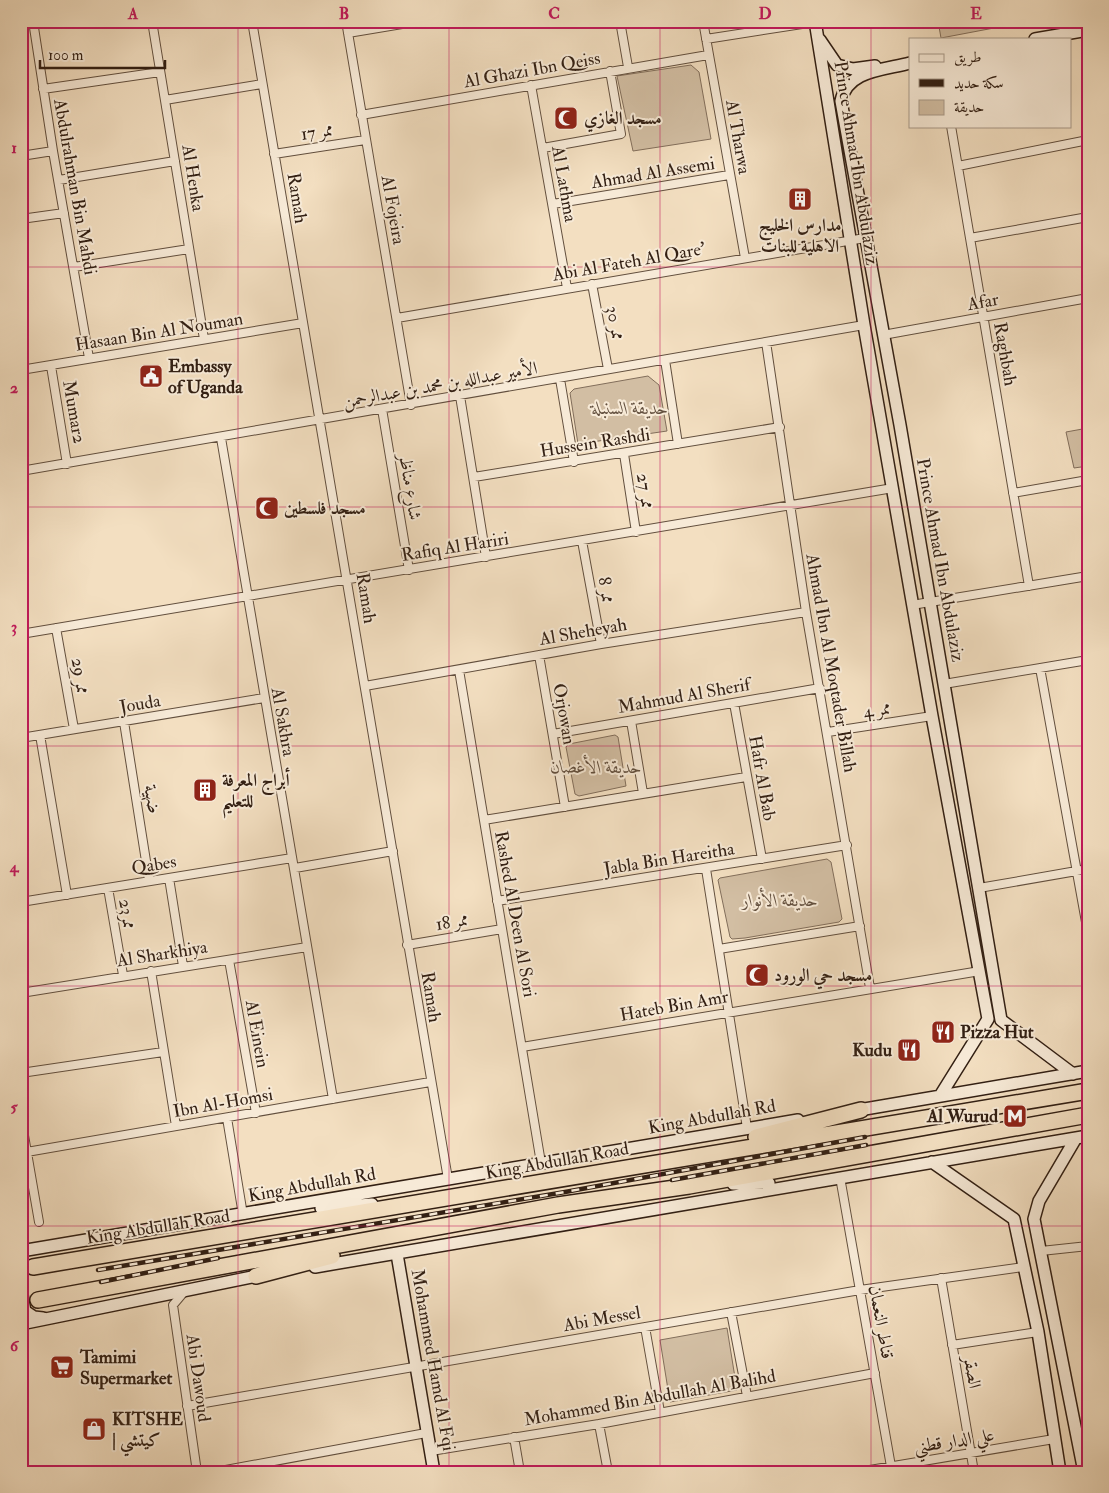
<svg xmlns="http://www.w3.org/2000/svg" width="1109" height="1493" font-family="'IM FELL Double Pica',Amiri,serif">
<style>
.green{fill:#d2bea3;stroke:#826e5b}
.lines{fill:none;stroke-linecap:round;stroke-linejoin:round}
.highway-tunnel{stroke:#ccb99e;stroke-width:15;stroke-dasharray:15 8;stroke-linecap:butt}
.street-casing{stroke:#624f3e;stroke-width:10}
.secondary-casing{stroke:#321f13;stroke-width:14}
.highway-casing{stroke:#321f13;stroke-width:18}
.street{stroke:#f7ead7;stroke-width:8}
.secondary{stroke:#f7ead7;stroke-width:11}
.highway{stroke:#f3dfc1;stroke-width:15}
.rail-casing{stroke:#321f13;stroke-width:4.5}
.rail{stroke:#f7ead7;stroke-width:2.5;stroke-dasharray:8;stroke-linecap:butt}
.grid{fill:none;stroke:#c2185b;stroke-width:1;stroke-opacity:0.55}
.labels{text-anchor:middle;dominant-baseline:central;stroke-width:4;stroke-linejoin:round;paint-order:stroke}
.street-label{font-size:18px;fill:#321f13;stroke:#f7ead7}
.poi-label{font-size:18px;font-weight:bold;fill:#321f13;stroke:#f7ead7;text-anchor:start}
.park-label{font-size:18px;font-style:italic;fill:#624f3e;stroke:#f7ead7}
.neatline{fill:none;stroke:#c2185b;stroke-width:2}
.grid-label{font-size:16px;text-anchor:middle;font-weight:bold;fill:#c2185b}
</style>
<rect width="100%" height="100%" fill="#f3dfc1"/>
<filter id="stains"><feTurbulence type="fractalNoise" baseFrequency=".004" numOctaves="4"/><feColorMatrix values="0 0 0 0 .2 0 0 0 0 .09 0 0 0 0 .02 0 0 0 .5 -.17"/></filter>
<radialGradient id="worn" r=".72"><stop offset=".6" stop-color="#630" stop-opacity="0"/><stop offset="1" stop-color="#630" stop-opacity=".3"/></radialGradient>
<path class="green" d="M938,21H1031L941,38Z
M691,65L699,72L711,139L633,151L617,76Z
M648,376L659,385L667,431L578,444L570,393L574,389Z
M1088,428V466L1074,468L1066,432Z
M615,735L618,737L626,786L579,796L575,794L566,747L569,744Z
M827,859L831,862L842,919L839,922L745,938L732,939L730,937L718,880L720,878Z
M727,1328L737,1390L670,1402L660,1340Z"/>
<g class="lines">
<path class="highway-tunnel" d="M21,1269L33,1267"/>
<g class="street-casing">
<path id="street" d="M33,21L53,151L89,358
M152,21L204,339
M252,21L448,1179
M346,21L411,405
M620,21L628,67
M703,21L745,258
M348,33L420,21
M706,39L815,22
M531,85L567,288
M43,89L160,72
M165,100L262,84
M361,115L708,55
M951,126L1029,586
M543,148L621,134L610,71
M274,154L365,140
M21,156L53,151
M958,166L1088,140
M59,180L175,161
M553,204L729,175
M21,219L64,213
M970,238L1088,217
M74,267L189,249
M592,284L608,369
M397,318L865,238
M883,335L1088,298
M766,342L806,612L870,988
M665,360L678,444
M51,366L67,464
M21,370L303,323
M560,379L574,462
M460,396L486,557
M382,409L409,570
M221,438L333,1099
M624,454L636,532
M21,471L864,325
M474,477L780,427
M1013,493L1088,480
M582,541L601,644
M912,605L1088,576
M56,628L74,729
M21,634L893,488
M539,655L565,807
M1040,668L1088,933
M459,670L541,1163
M944,684L1088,660
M365,686L601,644L806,612
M734,703L762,859
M631,721L643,793
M124,722L149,880
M828,732L932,716
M553,734L820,688
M40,735L67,895
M21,738L264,698
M484,820L746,777
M295,868L393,851
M706,869L747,1128
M169,878L183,966
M108,888L123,975
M979,888L1088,869
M497,901L847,845
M21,902L292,858
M407,945L502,929
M719,949L860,926
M229,960L256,1113
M151,971L176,1126
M21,993L307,947
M522,1047L980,971
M21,1073L163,1052
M21,1118L39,1222
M227,1118L243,1215
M21,1153L430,1082
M840,1177L892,1472
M1041,1251L1088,1246
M941,1278L974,1472
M184,1292L173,1305L197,1472
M731,1312L747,1396
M645,1327L660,1412
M952,1345L1038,1332
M187,1406L860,1290L1023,1267
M599,1424L608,1472
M514,1437L520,1472
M431,1451L599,1424L875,1373
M215,1472L426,1433
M858,1472L1054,1439"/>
</g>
<g class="secondary-casing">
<path id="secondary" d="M815,21L864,325L932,716L988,1019L940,1096
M1035,39L1088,30
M820,40L837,65L853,69L875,66
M910,63C884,70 847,70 841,101L900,425L1001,1020L1073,1074
M853,1111L1088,1071
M1076,1138L1039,1201L1034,1219L1084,1472
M932,1162L1014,1219L1038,1332L1060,1472
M733,1184L769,1183
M321,1208L372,1204
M21,1251L798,1120
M397,1254L434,1472
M315,1267L1088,1136
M21,1290L25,1311L34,1317L43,1318
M21,1324L262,1275"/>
</g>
<g class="highway-casing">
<path id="highway" d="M756,1137L861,1110
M33,1267L1088,1091
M256,1276L332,1256
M38,1300L558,1205L689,1186L1088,1115"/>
</g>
<use href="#street" class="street"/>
<use href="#secondary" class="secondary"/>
<use href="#highway" class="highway"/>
<g class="rail-casing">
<path id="rail" d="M672,1180L866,1145
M98,1270L565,1192L865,1137
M101,1282L218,1258"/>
</g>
<use href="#rail" class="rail"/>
</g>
<path class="grid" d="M238,21V1472M449,21V1472M660,21V1472M871,21V1472M21,267H1088M21,507H1088M21,746H1088M21,986H1088M21,1226H1088"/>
<defs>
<g id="mosque-square" transform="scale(1.25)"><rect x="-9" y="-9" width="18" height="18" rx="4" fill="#8f2418" stroke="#f7ead7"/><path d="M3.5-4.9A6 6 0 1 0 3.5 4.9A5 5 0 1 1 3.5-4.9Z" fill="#fff"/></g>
<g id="building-square" transform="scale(1.25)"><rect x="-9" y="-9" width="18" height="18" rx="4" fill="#8f2418" stroke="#f7ead7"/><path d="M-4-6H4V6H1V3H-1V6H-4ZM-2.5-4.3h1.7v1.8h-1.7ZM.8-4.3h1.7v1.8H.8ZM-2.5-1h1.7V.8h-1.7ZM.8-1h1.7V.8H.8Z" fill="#fff"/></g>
<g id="civic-square" transform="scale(1.25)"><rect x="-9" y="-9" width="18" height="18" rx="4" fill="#8f2418" stroke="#f7ead7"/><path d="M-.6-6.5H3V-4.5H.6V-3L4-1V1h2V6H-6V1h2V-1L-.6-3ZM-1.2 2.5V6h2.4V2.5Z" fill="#fff"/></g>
<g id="restaurant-square" transform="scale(1.25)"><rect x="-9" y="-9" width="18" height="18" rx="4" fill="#8f2418" stroke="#f7ead7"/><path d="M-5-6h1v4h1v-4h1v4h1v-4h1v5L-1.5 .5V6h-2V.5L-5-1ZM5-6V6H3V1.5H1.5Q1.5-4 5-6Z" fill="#fff"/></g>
<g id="metro-square" transform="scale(1.25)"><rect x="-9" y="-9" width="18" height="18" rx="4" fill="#8f2418" stroke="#f7ead7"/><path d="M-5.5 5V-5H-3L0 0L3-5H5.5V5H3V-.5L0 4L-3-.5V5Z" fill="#fff"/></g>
<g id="supermarket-square" transform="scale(1.25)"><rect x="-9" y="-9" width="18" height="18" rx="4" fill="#8f2418" stroke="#f7ead7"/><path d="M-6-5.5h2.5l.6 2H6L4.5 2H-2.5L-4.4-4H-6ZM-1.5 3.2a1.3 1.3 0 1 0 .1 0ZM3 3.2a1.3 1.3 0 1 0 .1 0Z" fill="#fff"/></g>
<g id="shop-square" transform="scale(1.25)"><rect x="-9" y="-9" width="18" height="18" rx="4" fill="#8f2418" stroke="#f7ead7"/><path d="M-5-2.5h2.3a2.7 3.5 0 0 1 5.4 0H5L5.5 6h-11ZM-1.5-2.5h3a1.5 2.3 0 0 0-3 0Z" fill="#fff"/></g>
</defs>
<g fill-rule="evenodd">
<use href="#mosque-square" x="566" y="118"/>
<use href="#building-square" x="800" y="199"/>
<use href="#civic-square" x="151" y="376"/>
<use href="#mosque-square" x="267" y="508"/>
<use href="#building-square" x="205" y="790"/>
<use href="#mosque-square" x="757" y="975"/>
<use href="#restaurant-square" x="943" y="1032"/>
<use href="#restaurant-square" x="909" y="1050"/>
<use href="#metro-square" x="1015" y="1116"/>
<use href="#supermarket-square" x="62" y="1367"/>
<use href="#shop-square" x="94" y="1429"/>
</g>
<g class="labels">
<g class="street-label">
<text transform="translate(532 70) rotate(-10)">Al Ghazi Ibn Qeiss</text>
<text transform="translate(317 132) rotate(-9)">ممر 17</text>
<text transform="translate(738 137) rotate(80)">Al Tharwa</text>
<text transform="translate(856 163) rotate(81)">Prince Ahmad Ibn Abdulaziz</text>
<text transform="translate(653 173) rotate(-9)">Ahmad Al Assemi</text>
<text transform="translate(193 178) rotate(81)">Al Henka</text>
<text transform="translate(564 184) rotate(80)">Al Lathma</text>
<text transform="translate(75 187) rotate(80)">Abdulrahman Bin Mahdi</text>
<text transform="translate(297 198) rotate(81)">Ramah</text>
<text transform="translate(393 210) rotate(80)">Al Fojeira</text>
<text transform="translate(629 262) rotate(-10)">Abi Al Fateh Al Qare'</text>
<text transform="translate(983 302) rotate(-10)">Afar</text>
<text transform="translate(615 323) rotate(79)">ممر 30</text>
<text transform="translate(159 332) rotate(-9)">Hasaan Bin Al Nouman</text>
<text transform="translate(1005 354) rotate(80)">Raghbah</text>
<text transform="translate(440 385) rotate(-10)">الأمير عبدالله بن محمد بن عبدالرحمن</text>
<text transform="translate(74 412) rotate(80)">Mumar2</text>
<text transform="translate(595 443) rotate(-9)">Hussein Rashdi</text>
<text transform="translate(410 487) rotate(81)">شارع مناظر</text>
<text transform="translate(645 491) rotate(81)">ممر 27</text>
<text transform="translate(455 547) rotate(-9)">Rafiq Al Hariri</text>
<text transform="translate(940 560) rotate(80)">Prince Ahmad Ibn Abdulaziz</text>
<text transform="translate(606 590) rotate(80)">ممر 8</text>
<text transform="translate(366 598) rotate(81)">Ramah</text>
<text transform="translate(583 632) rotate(-10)">Al Sheheyah</text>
<text transform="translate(831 663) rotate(80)">Ahmad Ibn Al Moqtader Billah</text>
<text transform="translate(80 676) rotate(80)">ممر 29</text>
<text transform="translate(684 696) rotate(-10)">Mahmud Al Sherif</text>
<text transform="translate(140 704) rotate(-10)">Jouda</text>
<text transform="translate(877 710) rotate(-9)">ممر 4</text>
<text transform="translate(564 714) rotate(80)">Orjowan</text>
<text transform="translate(283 722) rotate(80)">Al Sakhra</text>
<text transform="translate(762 778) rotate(80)">Hafr Al Bab</text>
<text transform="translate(152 799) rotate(81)">ضهية</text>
<text transform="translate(669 859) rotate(-9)">Jabla Bin Hareitha</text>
<text transform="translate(154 865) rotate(-9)">Qabes</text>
<text transform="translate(127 914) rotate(80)">ممر23</text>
<text transform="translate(515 914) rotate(80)">Rashed Al Deen Al Sori</text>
<text transform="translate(452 922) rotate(-10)">ممر 18</text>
<text transform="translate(162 954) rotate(-9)">Al Sharkhiya</text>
<text transform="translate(431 997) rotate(81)">Ramah</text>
<text transform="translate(674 1006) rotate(-10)">Hateb Bin Amr</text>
<text transform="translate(257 1034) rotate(80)">Al Einein</text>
<text transform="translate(223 1103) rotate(-10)">Ibn Al-Homsi</text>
<text transform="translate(712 1117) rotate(-10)">King Abdullah Rd</text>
<text transform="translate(557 1161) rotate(-10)">King Abdullah Road</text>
<text transform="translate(312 1185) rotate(-10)">King Abdullah Rd</text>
<text transform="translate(158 1227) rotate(-9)">King Abdullah Road</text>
<text transform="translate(602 1319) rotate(-10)">Abi Messel</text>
<text transform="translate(881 1322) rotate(80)">قناطر النعمان</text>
<text transform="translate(433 1360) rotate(80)">Mohammed Hamd Al Fqi</text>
<text transform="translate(972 1372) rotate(80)">الصقر</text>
<text transform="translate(198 1378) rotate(82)">Abi Dawoud</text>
<text transform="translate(650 1398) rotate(-10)">Mohammed Bin Abdullah Al Balihd</text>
<text transform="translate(954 1441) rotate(-9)">علي الدار قطني</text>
</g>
<g class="poi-label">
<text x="584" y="118">مسجد الغازي</text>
<text x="800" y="225" text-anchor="middle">مدارس الخليج<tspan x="800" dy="21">الاهلية للبنات</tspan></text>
<text x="168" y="366">Embassy<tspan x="168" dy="21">of Uganda</tspan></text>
<text x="284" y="508">مسجد فلسطين</text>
<text x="222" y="780">أبراج المعرفة<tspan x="222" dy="21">للتعليم</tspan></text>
<text x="774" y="975">مسجد حي الورود</text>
<text x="960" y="1032">Pizza Hut</text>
<text x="892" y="1050" text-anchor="end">Kudu</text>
<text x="998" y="1116" text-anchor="end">Al Wurud</text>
<text x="80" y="1357">Tamimi<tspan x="80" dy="21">Supermarket</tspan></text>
<text x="112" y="1419">KITSHE<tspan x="112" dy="21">| كيتشي</tspan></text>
</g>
<g class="park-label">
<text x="630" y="408">حديقة السنبلة</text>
<text x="596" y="767">حديقة الأغصان</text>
<text x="780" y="900">حديقة الأنوار</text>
</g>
</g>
<rect width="1109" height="1493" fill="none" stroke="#f3dfc1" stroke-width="55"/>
<rect x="909" y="38" width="162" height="90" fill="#f7ead7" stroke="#a89989"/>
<rect x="919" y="54" width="25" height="8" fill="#f7ead7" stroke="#a89989"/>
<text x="954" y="62" font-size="15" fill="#321f13">طريق</text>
<rect x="919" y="79" width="25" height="8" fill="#321f13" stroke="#a89989"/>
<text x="954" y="88" font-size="15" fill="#321f13">سكة حديد</text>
<rect x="919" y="100" width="25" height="15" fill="#d2bea3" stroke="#a89989"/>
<text x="954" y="112" font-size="15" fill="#321f13">حديقة</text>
<path d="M40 60v8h125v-8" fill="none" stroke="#321f13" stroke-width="2.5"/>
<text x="48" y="60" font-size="15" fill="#321f13" stroke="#f7ead7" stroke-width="4" paint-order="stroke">100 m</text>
<rect x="28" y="28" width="1054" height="1438" class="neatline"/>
<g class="grid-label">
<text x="133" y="19">A</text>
<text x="344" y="19">B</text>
<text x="554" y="19">C</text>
<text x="765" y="19">D</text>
<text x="976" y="19">E</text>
<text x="14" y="153">1</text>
<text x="14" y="393">2</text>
<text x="14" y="632">3</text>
<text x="14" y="872">4</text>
<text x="14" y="1112">5</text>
<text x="14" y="1351">6</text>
</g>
<rect width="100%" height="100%" filter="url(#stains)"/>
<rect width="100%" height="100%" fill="url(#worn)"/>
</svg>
